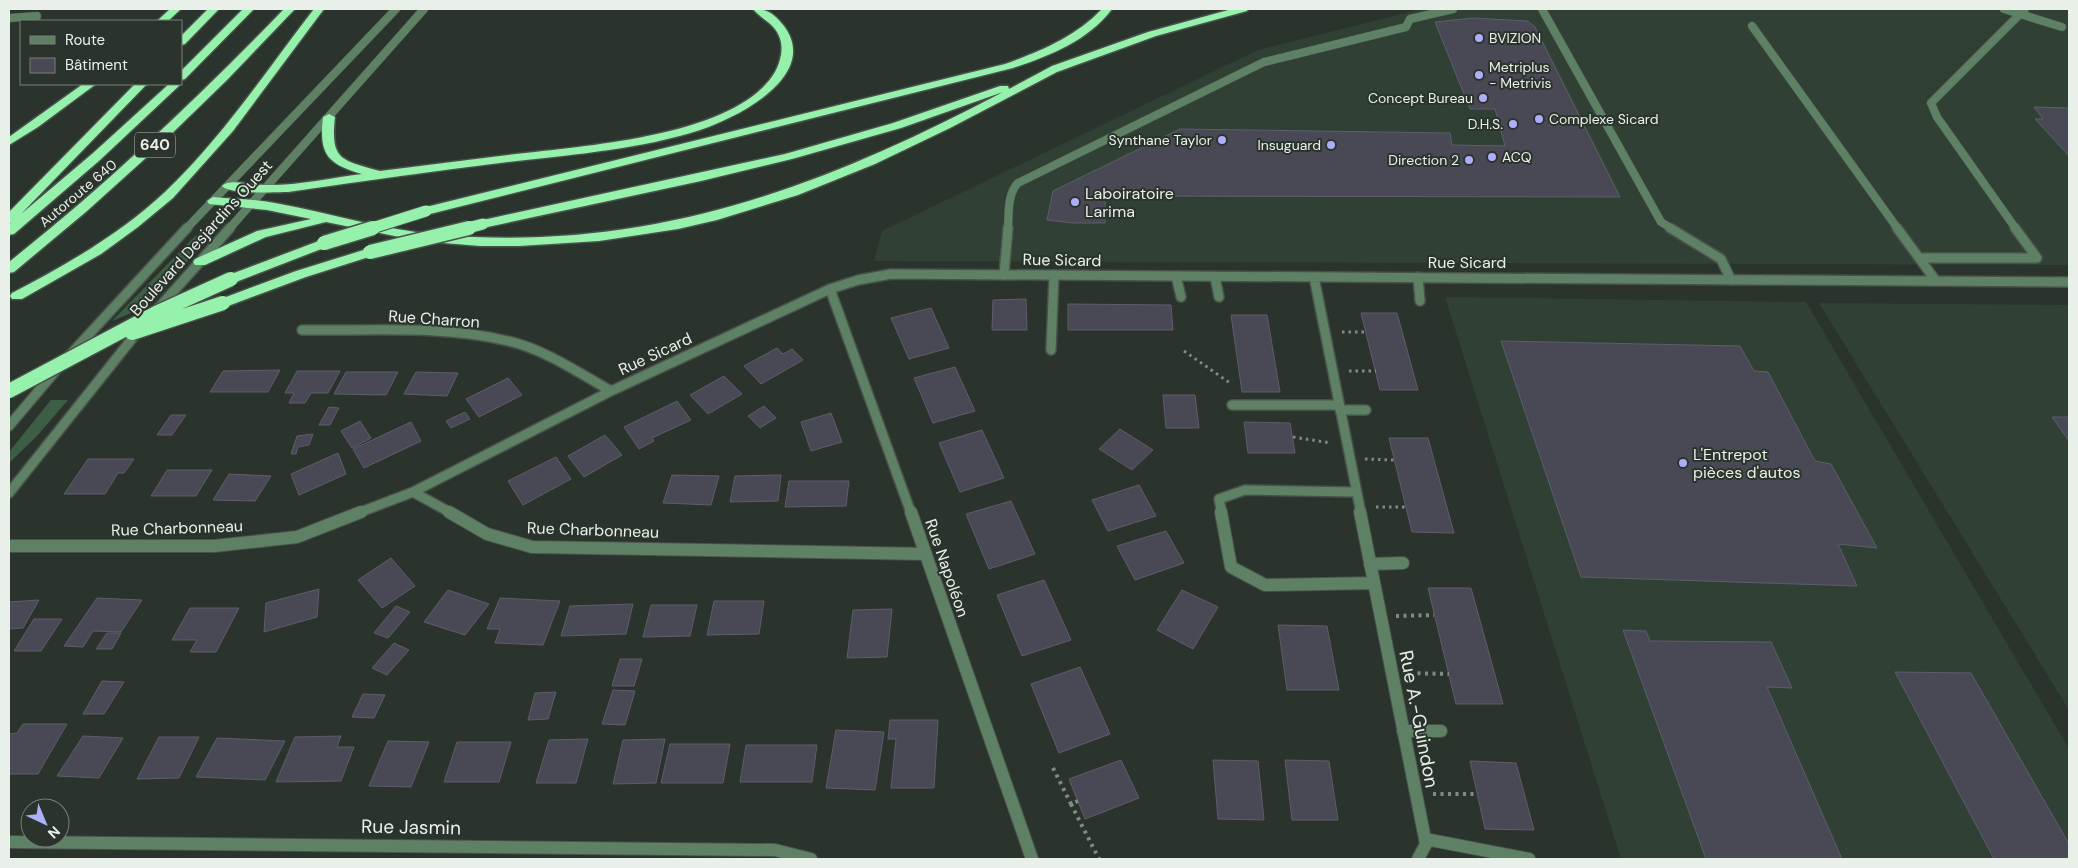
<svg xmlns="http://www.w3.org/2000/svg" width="2078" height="868" font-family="'DM Sans',sans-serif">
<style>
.built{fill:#304034}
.green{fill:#3e5d45}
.building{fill:#494955;stroke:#5d5e6a}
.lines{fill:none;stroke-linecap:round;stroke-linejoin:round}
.service-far2-casing{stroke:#49524a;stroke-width:9}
.service-far1-casing{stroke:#49524a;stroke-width:12}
.service-casing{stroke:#49524a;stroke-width:14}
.minor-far1-casing{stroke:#49524a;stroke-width:12}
.minor-casing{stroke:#49524a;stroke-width:14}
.tertiary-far1-casing{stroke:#49524a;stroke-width:9}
.tertiary-casing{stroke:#49524a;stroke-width:12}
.motorway-casing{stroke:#49524a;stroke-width:3}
.path-far1{stroke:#818a83;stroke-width:3;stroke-dasharray:2.5 4;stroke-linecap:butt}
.path{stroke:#818a83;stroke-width:4;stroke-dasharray:3 4.5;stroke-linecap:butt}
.service-far2{stroke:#5e8166;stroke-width:8}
.service-far1{stroke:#5e8166;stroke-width:9}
.service{stroke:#5e8166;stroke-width:12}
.minor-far1{stroke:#5e8166;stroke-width:9}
.minor{stroke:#5e8166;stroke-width:12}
.tertiary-far1{stroke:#5e8166;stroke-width:8}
.tertiary{stroke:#5e8166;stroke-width:9}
.motorway{fill:#95f1ac;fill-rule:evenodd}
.motorway-bridge-far1-casing{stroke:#49524a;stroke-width:13;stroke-linecap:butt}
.motorway-bridge-casing{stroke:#49524a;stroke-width:17;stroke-linecap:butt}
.motorway-bridge-far1{stroke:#95f1ac;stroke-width:11}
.motorway-bridge{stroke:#95f1ac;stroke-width:14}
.poi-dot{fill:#adaffb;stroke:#2a342c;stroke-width:2}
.labels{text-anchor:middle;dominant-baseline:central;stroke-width:4;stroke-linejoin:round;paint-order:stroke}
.far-poi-label{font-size:14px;fill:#e9f0ea;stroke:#2a342c;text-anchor:end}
.far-street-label{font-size:14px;fill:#e9f0ea;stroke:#2a342c}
.shield{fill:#2a342c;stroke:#b0b8b1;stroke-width:1}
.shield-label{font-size:15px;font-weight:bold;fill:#e9f0ea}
.poi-label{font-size:16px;fill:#e9f0ea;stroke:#2a342c;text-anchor:start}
.street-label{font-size:16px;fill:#e9f0ea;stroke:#2a342c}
.near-street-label{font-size:19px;fill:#e9f0ea;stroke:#2a342c}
</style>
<rect width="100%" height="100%" fill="#2a342c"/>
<path class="built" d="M1422,9H2069V265L874,261L882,231L1258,50Z
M1445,297L1806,302L2069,749V859H1621Z
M1819,303L2069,305V710Z"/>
<path class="green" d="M225,214L229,215L148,306L112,321L192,239Z
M51,400H68L36,437L9,463V452Z"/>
<path class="building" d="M1473,18L1528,21L1535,27L1620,197L1105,196V223H1073L1047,220L1053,191L1180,129L1450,133L1452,145L1505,146L1495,109H1470L1435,22Z
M2034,107L2069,108V156L2035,119H2043Z
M1026,299L1027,330H992L993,300Z
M1068,304L1171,305L1173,330H1068Z
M931,308L949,348L909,359L891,318Z
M1361,313H1397L1418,390H1380Z
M1231,315H1267L1280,392H1242Z
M1501,341L1740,346L1754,371L1768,372L1815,461L1831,464L1877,548L1838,544L1857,586L1581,577Z
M777,348L783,354L792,349L803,360L761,384L744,366Z
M955,367L975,411L933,423L914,378Z
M280,370L268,392H210L223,371Z
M297,371H340L328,393H311L305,403H289L294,393H285Z
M346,372H398L386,395L334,394Z
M416,372L458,373L447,396L404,394Z
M724,376L742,394L708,414L690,395Z
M508,378L522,395L479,417L466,399Z
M1163,395H1195L1199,428H1166Z
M677,401L691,420L652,438L654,441L639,449L624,427Z
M764,406L776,418L760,428L748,416Z
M329,407L339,408L330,425H319Z
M465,412L470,419L451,428L446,421Z
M831,413L842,442L811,451L801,422Z
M171,415H186L172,435H157Z
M2052,417H2069V441Z
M360,421L371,438L352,448L341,431Z
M411,422L421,441L364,468L353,449Z
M1244,422L1290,423L1295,453H1248Z
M1120,429L1153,450L1132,470L1099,449Z
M982,430L1004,478L960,492L939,443Z
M313,434L309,445L298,447L296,454H291L297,436Z
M605,435L622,455L584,477L568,456Z
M1389,438H1428L1454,533L1412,532Z
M338,453L346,474L299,495L291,474Z
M556,457L571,479L523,505L508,481Z
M88,459H134L124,473H118L105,494H64Z
M167,470H212L196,496H151Z
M229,474L271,476L255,501L213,500Z
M672,475L719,476L711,505L663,503Z
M781,475L778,501L730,502L735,476Z
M789,481H849L846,506L785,507Z
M1139,485L1156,516L1108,531L1092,500Z
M1011,501L1035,554L989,569L966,514Z
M1166,531L1184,563L1135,580L1117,546Z
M391,558L415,586L382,608L358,580Z
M1044,580L1071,640L1022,656L997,595Z
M1428,588H1471L1503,704H1456Z
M319,589L317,617L264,632L266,603Z
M448,590L489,604L465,635L424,622Z
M1182,590L1218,607L1193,649L1157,630Z
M97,598L142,600L121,632L93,631L83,647L64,646Z
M500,598L560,601L543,645L495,643L500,629H487Z
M39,600L23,628L9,629V602Z
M714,601H764L759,634L707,635Z
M633,604L626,634L561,636L570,606Z
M651,605H697L690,636L643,637Z
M396,606L410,612L388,638L374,633Z
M190,608H239L216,652H190L197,640H172Z
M892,609L887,657L847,658L853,610Z
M34,619H62L41,651H14Z
M1278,625L1327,626L1339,690H1287Z
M1623,630L1646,631L1650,641L1771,642L1792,688L1767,687L1842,859H1706Z
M107,633H121L112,649H96Z
M394,643L409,650L387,675L372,668Z
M620,659H642L634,686H612Z
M1080,667L1110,734L1059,753L1031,684Z
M1895,672L1971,673L2069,844V859H1994Z
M102,681L124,682L104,714H83Z
M613,690L635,691L625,725L602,724Z
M556,692L548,719L528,720L535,693Z
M363,694L385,695L374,718L352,717Z
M890,720H938L934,788H891L896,739H888Z
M23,724H67L38,774H9V734L17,733Z
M836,730L884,732L875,790L826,788Z
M83,736L123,738L99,778L57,776Z
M341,736L337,747H354L341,781L276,782L295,737Z
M159,737H199L179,778L137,779Z
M217,738L285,741L265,780L196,777Z
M588,739L576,783H536L549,740Z
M665,739L656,783L613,784L623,740Z
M388,741L429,742L411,787L369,786Z
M457,742H511L499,782H444Z
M670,744H730L723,783H661Z
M746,745H817L812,782H740Z
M1121,760L1139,798L1085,819L1069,779Z
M1213,760L1258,761L1264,820L1218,819Z
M1285,760L1329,761L1338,820H1292Z
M1470,761L1516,763L1534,830L1485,829Z"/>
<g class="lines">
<g class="service-far2-casing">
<path id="service-far2" d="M1542,9L1661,222L1672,229
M2004,9L2062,27
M9,18L37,16
M1752,26L1898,229
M1008,229C1009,214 1007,194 1018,183L1264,62L1406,27L1410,19L1453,9
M2016,229L1937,117L1931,103L2025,9"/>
</g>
<g class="service-far1-casing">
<path id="service-far1" d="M1670,228L1721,259L1731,280
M1897,228L1936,281
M1920,258H2037L2015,228
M1004,275L1008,228
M1176,276L1181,297
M1215,277L1219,297
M1418,277L1420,301
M1761,280L2069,282
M1051,350L1054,275
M1232,405H1339
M1340,410H1366"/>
</g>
<g class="service-casing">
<path id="service" d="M1370,564L1403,563
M1403,731H1441
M1425,839L1529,859"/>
</g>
<g class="minor-far1-casing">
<path id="minor-far1" d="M1314,277L1361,513
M830,289L911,513
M302,330C368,331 444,325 508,341C544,349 579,373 611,391
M413,492L451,513
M358,513L413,492L611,391L830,289L858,280L891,274L1761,280
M1222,513L1219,499L1245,490L1356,492"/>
</g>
<g class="minor-casing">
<path id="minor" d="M449,512L487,534L532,547L926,554
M911,512L1032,859
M1221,512L1231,567L1265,585L1374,583
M1360,512L1426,844L1418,859
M9,546H214L297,537L361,512
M9,842L775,850L811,859"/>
</g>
<g class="tertiary-far1-casing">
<path id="tertiary-far1" d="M186,229L396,9
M229,229L424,9"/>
</g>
<g class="tertiary-casing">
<path id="tertiary" d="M155,312L230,228
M68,357L187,228
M9,426L58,368
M9,493L139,330"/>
</g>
<g class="motorway-casing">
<path id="motorway" d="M170,9H181L168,21H157Z
M208,9H219L185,44L181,45V36Z
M243,9H254L185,79L181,80V71Z
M284,9H295L227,80L158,147L87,211L14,272L9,273V262C107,184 197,99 284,9Z
M314,9H324L233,131L173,198L138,227L101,254L22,299H12L10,296L12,293C66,265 120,234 165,192C222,138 266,71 314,9Z
M753,9C767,8 775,15 784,26C821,76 736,118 700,130C641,149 578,154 517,161C441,170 364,181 288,192C275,192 230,195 222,186C229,178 253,185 264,185C296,186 330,178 362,174C326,164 319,153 323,117L329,114L335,117C330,161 342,160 380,171C423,166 465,160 508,155C577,146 736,138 775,72C781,61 784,47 779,36C774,23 761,19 753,9Z
M1102,9H1112C1088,41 1049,56 1013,68L426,215L420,211L426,207L1005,64C1041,51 1075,37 1102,9Z
M1232,9H1248L1247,11L1156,36L1057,72L950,128L875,164L798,195L717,220L678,229L599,241L519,246H480L419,241L326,222L266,237L205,265H195L193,262L195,259L257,231L311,219L267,210L209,204L207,201L213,197C233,199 254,199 275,203C330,213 384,230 440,235C650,252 821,188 1003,92L901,128L792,159L701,181L483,228L477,224L483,220L785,154L893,123L1000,86H1008L1009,89L1052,66L1148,32Z
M83,84H96L38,127L9,145V137Z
M135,84H147L21,214L92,154L169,84H181L100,160L14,234L9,235V224L11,223H9V212Z
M324,239L329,240L330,243L329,246L236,282H226L224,279L226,276Z
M370,248L375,249L376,252L375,255L306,277L228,306H218L216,303L218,300L296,271Z"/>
</g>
<path class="path-far1" d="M1342,332H1366
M1184,351L1230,383
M1349,371H1376
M1293,437L1331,443
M1365,459L1394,460
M1376,507H1406"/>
<path class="path" d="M1396,616L1434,615
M1410,673L1449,674
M1053,768L1071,804L1078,801
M1433,794H1477
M1071,804L1099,859"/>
<use href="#service-far2" class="service-far2"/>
<use href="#service-far1" class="service-far1"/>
<use href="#service" class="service"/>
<use href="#minor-far1" class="minor-far1"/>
<use href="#minor" class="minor"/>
<use href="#tertiary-far1" class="tertiary-far1"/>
<use href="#tertiary" class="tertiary"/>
<use href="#motorway" class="motorway"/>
<g class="motorway-bridge-far1-casing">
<path id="motorway-bridge-far1" d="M369,229L426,211
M464,229L483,224"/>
</g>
<g class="motorway-bridge-casing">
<path id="motorway-bridge" d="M324,243L373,228
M370,252L469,228
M132,333L223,303
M9,391L156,313L231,279"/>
</g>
<use href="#motorway-bridge-far1" class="motorway-bridge-far1"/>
<use href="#motorway-bridge" class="motorway-bridge"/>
</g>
<g class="poi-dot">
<circle cx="1479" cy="38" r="5"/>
<circle cx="1479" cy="75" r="5"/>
<circle cx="1483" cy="98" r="5"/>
<circle cx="1539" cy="119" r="5"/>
<circle cx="1513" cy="124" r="5"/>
<circle cx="1222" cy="140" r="5"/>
<circle cx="1331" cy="145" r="5"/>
<circle cx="1492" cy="157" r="5"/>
<circle cx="1469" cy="160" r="5"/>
<circle cx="1075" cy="202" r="5"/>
<circle cx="1683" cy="463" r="5"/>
</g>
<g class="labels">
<g class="far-poi-label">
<text x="1489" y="38" text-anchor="start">BVIZION</text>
<text x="1489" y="67" text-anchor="start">Metriplus<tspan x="1489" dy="16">- Metrivis</tspan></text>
<text x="1473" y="98">Concept Bureau</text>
<text x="1549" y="119" text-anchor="start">Complexe Sicard</text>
<text x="1503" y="124">D.H.S.</text>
<text x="1212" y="140">Synthane Taylor</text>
<text x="1321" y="145">Insuguard</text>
<text x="1502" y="157" text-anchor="start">ACQ</text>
<text x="1459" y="160">Direction 2</text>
</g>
<g class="far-street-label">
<text transform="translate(78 193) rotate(-40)">Autoroute 640</text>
</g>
<rect class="shield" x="135" y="132.5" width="40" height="25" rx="4"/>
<g class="shield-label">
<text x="155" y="145">640</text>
</g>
<g class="poi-label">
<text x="1085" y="193">Laboiratoire<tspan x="1085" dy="18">Larima</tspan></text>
<text x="1693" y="454">L'Entrepot<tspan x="1693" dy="18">pièces d'autos</tspan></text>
</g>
<g class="street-label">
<text transform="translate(201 238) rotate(-48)">Boulevard Desjardins Ouest</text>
<text transform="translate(1062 260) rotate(1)">Rue Sicard</text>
<text x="1467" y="262">Rue Sicard</text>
<text transform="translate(434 319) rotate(4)">Rue Charron</text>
<text transform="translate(655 354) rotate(-25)">Rue Sicard</text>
<text transform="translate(177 528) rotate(-2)">Rue Charbonneau</text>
<text transform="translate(593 530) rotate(2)">Rue Charbonneau</text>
<text transform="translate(947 568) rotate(71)">Rue Napoléon</text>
</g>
<g class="near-street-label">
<text transform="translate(1419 719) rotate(79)">Rue A.-Guindon</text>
<text transform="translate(411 827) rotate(1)">Rue Jasmin</text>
</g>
</g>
<rect width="2078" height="868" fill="none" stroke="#e9f0ea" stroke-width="20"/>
<rect x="20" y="20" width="162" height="65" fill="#2a342c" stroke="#767f78"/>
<rect x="30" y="36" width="25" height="8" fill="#5e8166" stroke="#767f78"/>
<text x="65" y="45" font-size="15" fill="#e9f0ea">Route</text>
<rect x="30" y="58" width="25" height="15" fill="#494955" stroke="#767f78"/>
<text x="65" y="70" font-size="15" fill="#e9f0ea">Bâtiment</text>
<g transform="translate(45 823) rotate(136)"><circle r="24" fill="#2a342c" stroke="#767f78"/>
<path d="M0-4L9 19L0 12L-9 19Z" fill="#adaffb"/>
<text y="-8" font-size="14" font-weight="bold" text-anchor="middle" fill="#e9f0ea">N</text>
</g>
</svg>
